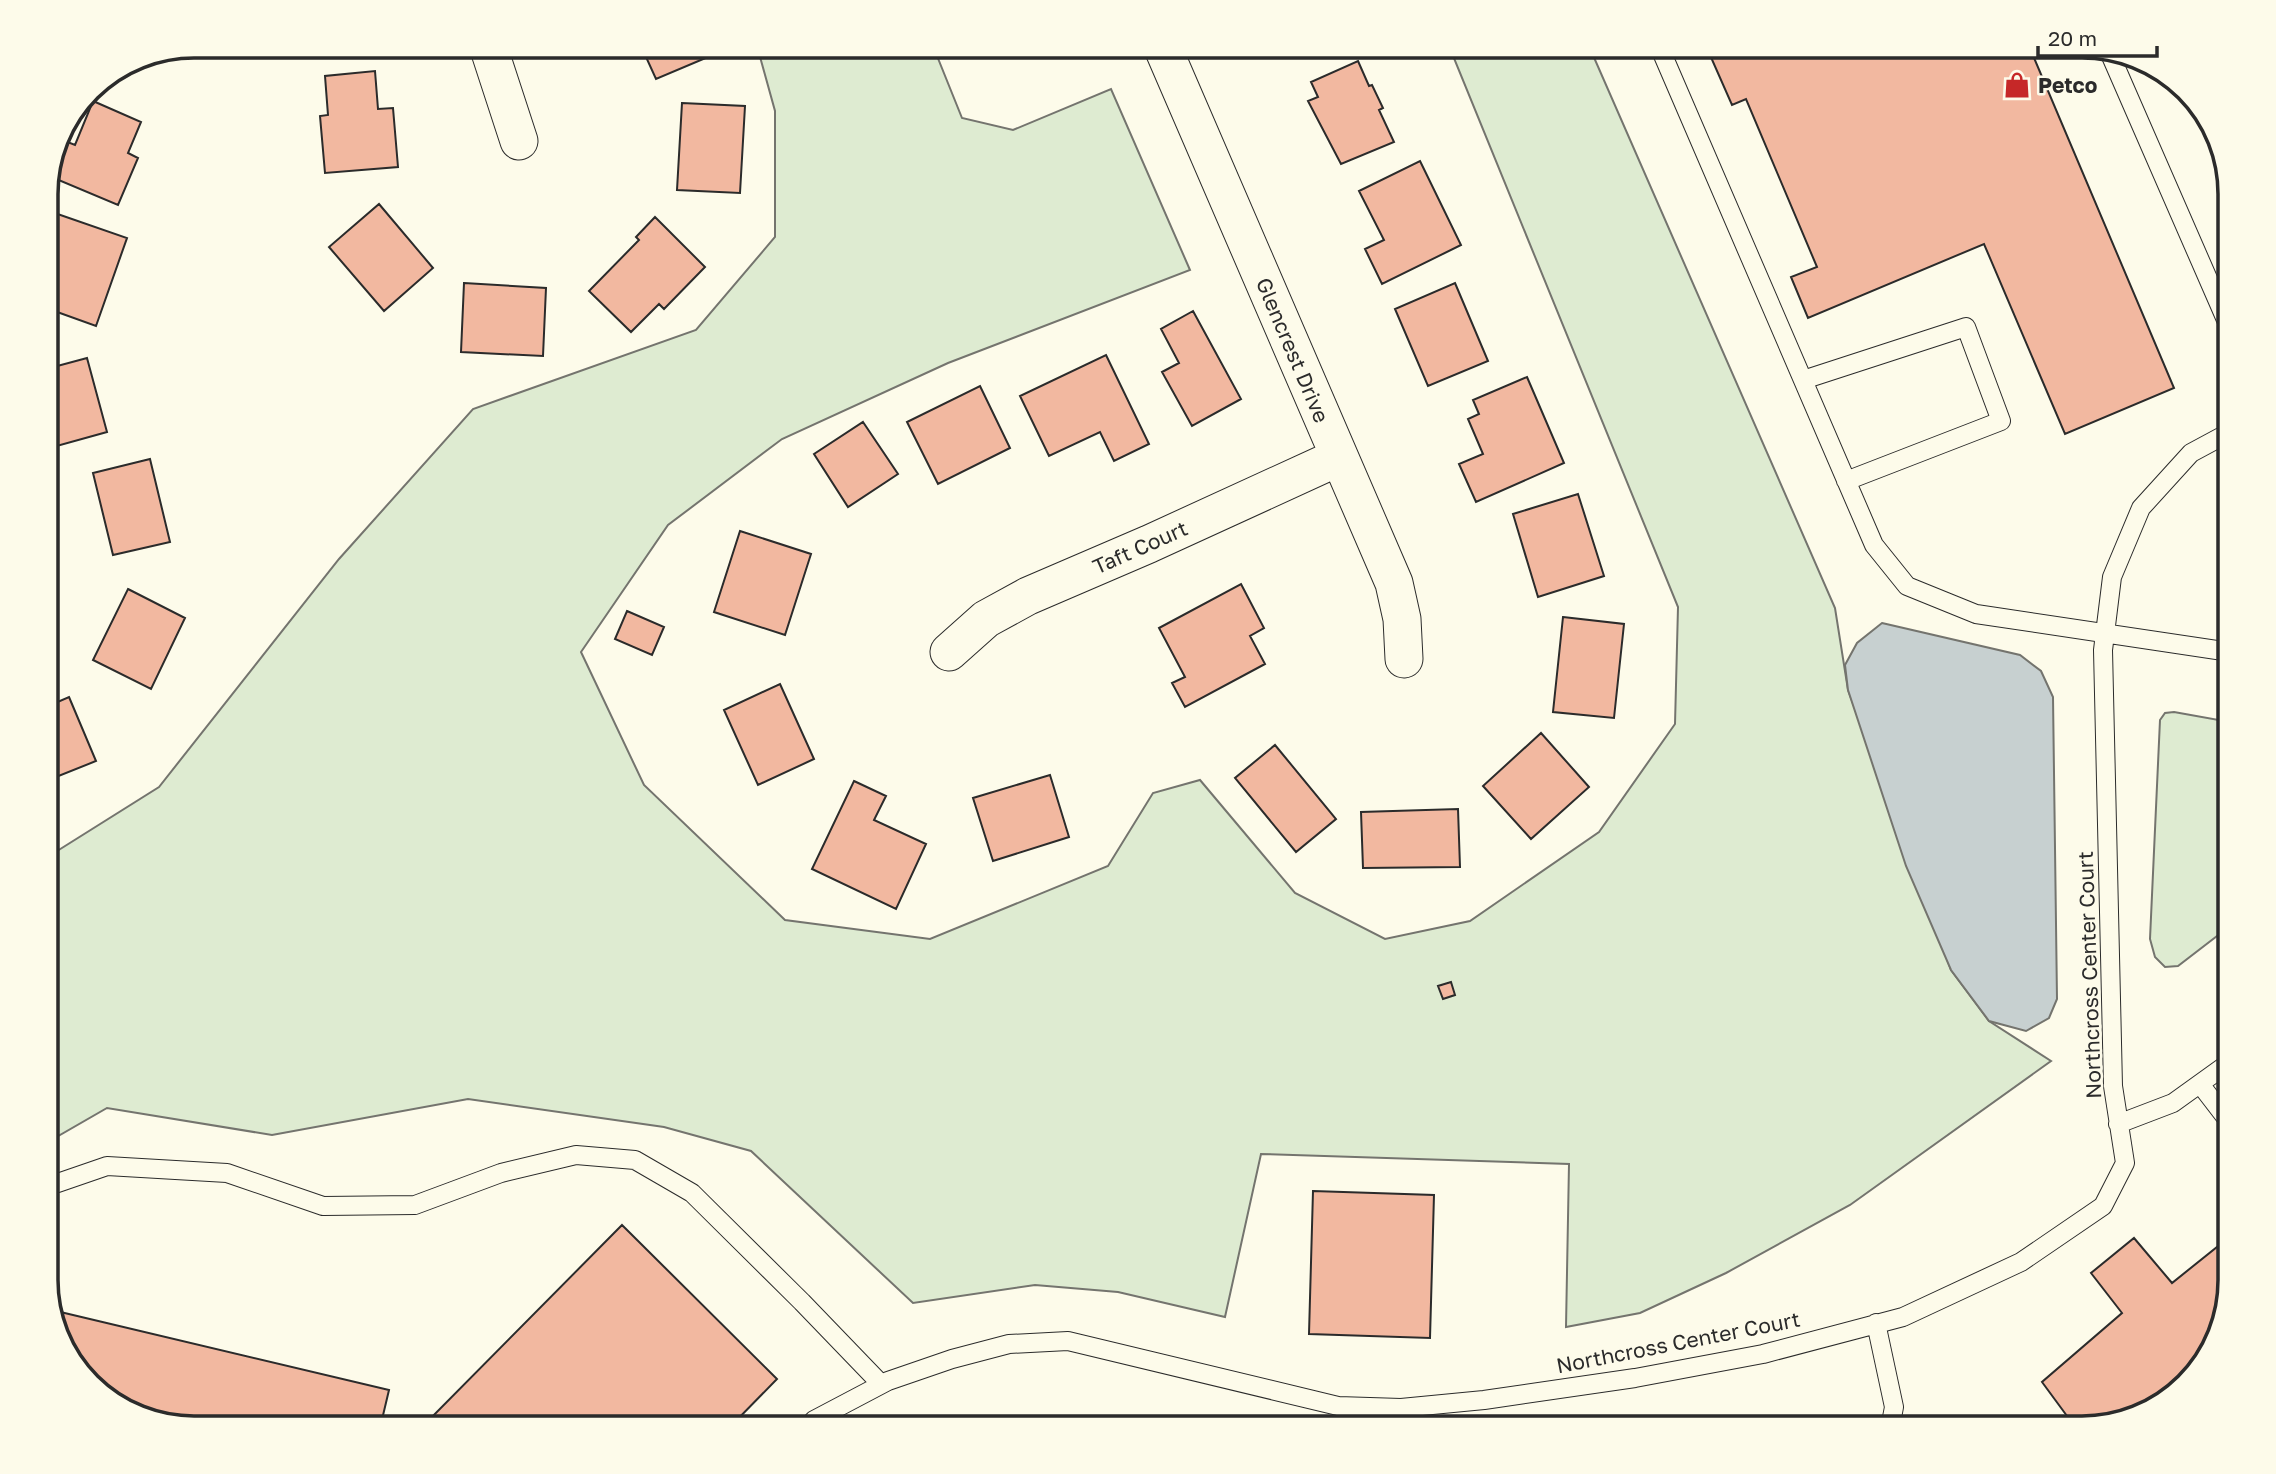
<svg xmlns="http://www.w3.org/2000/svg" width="2276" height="1474" font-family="'Golos Text',sans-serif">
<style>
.green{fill:#deebd1;stroke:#74746e;stroke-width:2}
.water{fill:#c7d0d0;stroke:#74746e;stroke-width:2}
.building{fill:#f2b8a0;stroke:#2b2b2b;stroke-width:2}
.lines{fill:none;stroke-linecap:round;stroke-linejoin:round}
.service-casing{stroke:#2b2b2b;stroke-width:20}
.minor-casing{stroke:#2b2b2b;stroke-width:39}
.service{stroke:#fdfbea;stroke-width:18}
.minor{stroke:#fdfbea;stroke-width:37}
.labels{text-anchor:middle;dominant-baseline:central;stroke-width:5;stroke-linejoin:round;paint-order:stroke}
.poi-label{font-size:21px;font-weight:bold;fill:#2b2b2b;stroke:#fdfbea;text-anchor:start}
.street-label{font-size:21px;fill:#2b2b2b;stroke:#fdfbea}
.rim{fill:none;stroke:#2b2b2b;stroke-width:3.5}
</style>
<rect width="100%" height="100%" fill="#fdfbea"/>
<path class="green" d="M757,46H933L962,118L1013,130L1111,89L1190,270L948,363L782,439L668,525L581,652L644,785L785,920L930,939L1108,866L1153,793L1200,780L1295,893L1385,939L1470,921L1599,832L1675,724L1678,607L1449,46H1589L1835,608L1848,690L1951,970L1989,1021L2051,1061L1850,1205L1726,1273L1640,1313L1566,1327L1569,1164L1261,1154L1225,1317L1118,1292L1035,1285L913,1303L751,1151L664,1127L468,1099L272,1135L107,1108L46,1143V858L159,787L339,559L473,409L696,330L775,237V111Z
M2174,712L2230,722V926L2178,966L2165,967L2155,957L2150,939L2160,720L2165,713Z"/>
<path class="water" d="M1882,623L2020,655L2041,671L2053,697L2057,999L2049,1018L2026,1031L1989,1021L1951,970L1906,866L1848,690L1845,665L1857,643Z"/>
<path class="building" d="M300,46H331L302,54Z
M641,46H734L656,79Z
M1294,46H1328L1299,57Z
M1706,46H2029L2174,388L2065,434L1984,244L1808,318L1791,277L1817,267L1746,99L1732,105Z
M1358,61L1369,86L1372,85L1383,108L1379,110L1394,142L1341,164L1308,101L1318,97L1311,82Z
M375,71L378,109L393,108L398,167L325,173L320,116L328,115L325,76Z
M93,101L141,122L128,153L138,158L118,205L49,176L65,141L75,145Z
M682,103L745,106L740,193L677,190Z
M1420,161L1461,245L1382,284L1365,249L1384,240L1359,191Z
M379,204L433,268L384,311L329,247Z
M46,210L127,238L96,326L46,308Z
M655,217L705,267L664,309L659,304L631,332L589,291L639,240L636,237Z
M464,283L546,288L543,356L461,352Z
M1455,283L1488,361L1428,386L1395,309Z
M1193,311L1241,399L1192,426L1162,372L1179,363L1161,329Z
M1106,355L1149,444L1114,461L1100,432L1049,456L1020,396Z
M87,358L107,432L46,449V369Z
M1527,377L1564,463L1476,502L1459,464L1483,454L1468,419L1479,414L1473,400Z
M980,386L1010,448L938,484L907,422Z
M863,422L898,474L848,507L814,454Z
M150,459L170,542L113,555L93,473Z
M1578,494L1604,576L1538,597L1513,514Z
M740,531L811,554L785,635L714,612Z
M1241,584L1264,628L1250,636L1265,664L1185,707L1172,683L1185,677L1159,628Z
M128,589L185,618L151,689L93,660Z
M627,611L664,627L652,655L615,639Z
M1563,617L1624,624L1614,718L1553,712Z
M780,684L814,759L758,785L724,710Z
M69,697L96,761L46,781V707Z
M1541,733L1589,787L1531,839L1483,786Z
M1275,745L1336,819L1296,852L1235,778Z
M1050,775L1069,837L993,861L973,798Z
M854,781L886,796L874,820L926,844L896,909L812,869Z
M1458,809L1460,867L1363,868L1361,812Z
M1451,982L1455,995L1443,999L1438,986Z
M1313,1191L1434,1195L1430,1338L1309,1334Z
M622,1225L777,1379L729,1428H421Z
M2134,1238L2172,1283L2222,1243L2230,1254V1281L2206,1362L2156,1409L2083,1428H2051L2067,1416L2042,1382L2122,1313L2091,1273Z
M52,1310L389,1390L380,1428H194L112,1404L66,1355Z"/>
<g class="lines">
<g class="service-casing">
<path id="service" d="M1659,46L1874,545L1907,586L1976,614L2230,652
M2110,54L2230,329
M1803,380L1966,327L2001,421L1846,481
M2200,1084L2230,1123
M2118,1124L2173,1103L2230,1062
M46,1187L107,1166L227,1173L323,1206L415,1205L501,1173L576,1155L635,1160L692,1193L802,1302L881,1384
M1876,1323L1894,1407L1890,1428
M806,1428L814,1420L888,1381L952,1359L1009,1344L1068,1341L1338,1406L1401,1408L1484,1400L1635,1378L1763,1354L1903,1317L2021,1262L2103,1206L2125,1163L2113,1086L2103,650L2112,577L2141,508L2191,453L2230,432"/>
</g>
<g class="minor-casing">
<path id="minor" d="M488,46L519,141
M1162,46L1394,583L1402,619L1404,659
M949,652L986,619L1028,596L1149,544L1339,457"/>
</g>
<use href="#service" class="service"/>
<use href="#minor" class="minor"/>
</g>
<defs>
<g id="shop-bare" transform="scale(2.1)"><path d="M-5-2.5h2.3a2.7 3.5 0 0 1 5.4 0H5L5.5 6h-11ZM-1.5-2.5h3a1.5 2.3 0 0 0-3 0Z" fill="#c62828" stroke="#fdfbea" stroke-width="2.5" paint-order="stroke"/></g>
</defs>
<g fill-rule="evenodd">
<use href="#shop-bare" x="2017" y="85"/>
</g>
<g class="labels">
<g class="poi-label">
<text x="2038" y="85">Petco</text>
</g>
<g class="street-label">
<text transform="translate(1293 350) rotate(67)">Glencrest Drive</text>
<text transform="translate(1140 547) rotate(-24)">Taft Court</text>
<text transform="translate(2089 975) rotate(-92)">Northcross Center Court</text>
<text transform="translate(1678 1342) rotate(-11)">Northcross Center Court</text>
</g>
</g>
<path d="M0 0H2276V1474H0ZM194 58H2082A136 136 0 0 1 2218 194V1280A136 136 0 0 1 2082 1416H194A136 136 0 0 1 58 1280V194A136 136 0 0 1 194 58Z" fill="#fdfbea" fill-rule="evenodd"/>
<path class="rim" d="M194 58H2082A136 136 0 0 1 2218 194V1280A136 136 0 0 1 2082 1416H194A136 136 0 0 1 58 1280V194A136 136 0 0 1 194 58Z"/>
<path d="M2038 46v10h119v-10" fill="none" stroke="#2b2b2b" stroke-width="3.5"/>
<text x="2048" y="46" font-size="21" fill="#2b2b2b" stroke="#fdfbea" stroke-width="5" paint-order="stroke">20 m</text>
</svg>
